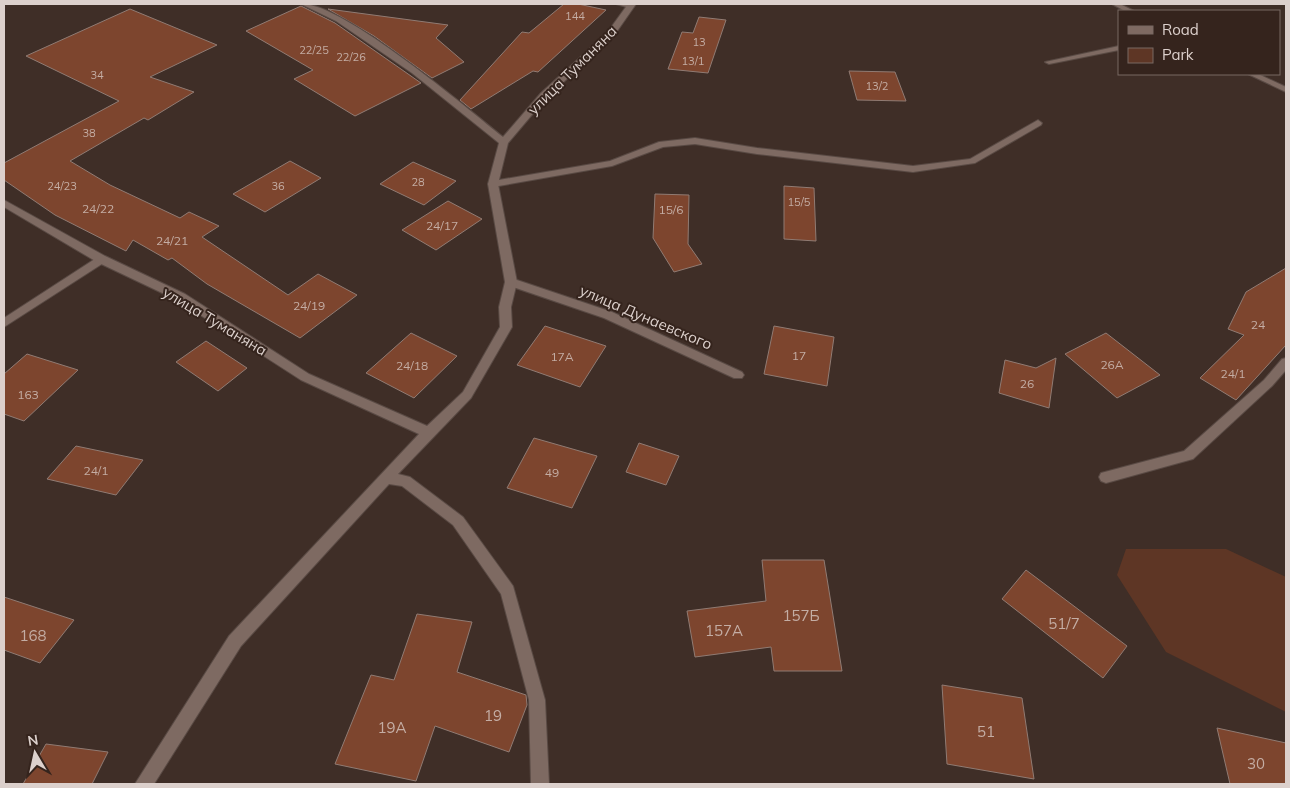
<svg xmlns="http://www.w3.org/2000/svg" width="1290" height="788" font-family="Mulish,sans-serif">
<style>
.green{fill:#5e3625}
.building{fill:#7d452e;stroke:#907b73}
.lines{fill:none;stroke-linecap:round;stroke-linejoin:round}
.lane-casing{stroke:#594a44;stroke-width:2}
.street-casing{stroke:#594a44;stroke-width:2}
.lane{fill:#7e6a62;fill-rule:evenodd}
.street{fill:#7e6a62;fill-rule:evenodd}
.labels{text-anchor:middle;dominant-baseline:central;stroke-width:4;stroke-linejoin:round;paint-order:stroke}
.far-number-label{font-size:11px;fill:#c4ada4}
.number-label{font-size:12px;fill:#c4ada4}
.street-label{font-size:15px;fill:#dcd0cc;stroke:#35241d}
.near-number-label{font-size:15px;fill:#c4ada4}
</style>
<rect width="100%" height="100%" fill="#3f2e27"/>
<path class="green" d="M1126,549H1226L1286,577V712L1166,652L1117,575Z"/>
<path class="building" d="M564,4H578L606,10L538,72L533,71L471,109L460,100L522,32L529,33Z
M301,6L335,23L421,83L355,116L294,79L313,70L246,31Z
M130,9L217,45L150,77L194,92L148,120L144,118L70,161L110,185L180,218L189,212L219,226L202,237L288,295L318,274L357,295L300,338L207,284L172,258L168,260L133,240L126,251L55,215L4,180V163L119,101L26,56Z
M328,9L448,25L436,38L464,62L432,78L374,36Z
M699,17L726,20L708,73L668,69L682,32L693,33Z
M849,71L895,72L906,101L857,100Z
M290,161L321,178L265,212L233,194Z
M413,162L456,181L424,205L380,184Z
M784,186L814,188L816,241L784,239Z
M655,194L689,195L688,244L702,264L674,272L653,238Z
M448,201L482,219L436,250L402,230Z
M1286,268V345L1236,400L1200,378L1244,335L1228,329L1246,292Z
M545,326L606,346L580,387L517,365Z
M774,326L834,337L827,386L764,374Z
M411,333L457,356L414,398L366,373Z
M1106,333L1160,375L1117,398L1065,354Z
M206,341L247,368L218,391L176,362Z
M27,354L78,370L24,421L4,414V374Z
M1056,358L1049,408L999,393L1005,360L1036,368Z
M534,438L597,456L572,508L507,488Z
M639,443L679,456L666,485L626,472Z
M76,446L143,460L116,495L47,479Z
M762,560H824L842,671H774L771,647L695,657L687,611L766,601Z
M1026,570L1127,646L1103,678L1002,599Z
M4,597L74,620L40,663L4,650Z
M417,614L472,622L457,672L526,695L527,705L509,752L435,726L416,781L335,764L371,675L394,680Z
M942,685L1022,698L1034,779L947,764Z
M1217,728L1286,743V784H1230Z
M46,744L108,752L92,784H23Z"/>
<g class="lines">
<g class="lane-casing">
<path id="lane" d="M616,4H630L634,6L630,8Z
M1119,46V50L1049,64L1045,62Z
M1038,120L1042,123L1041,125L975,163L913,172L757,154L695,144L663,147L612,166L493,187L488,184L493,181L610,161L659,142L695,138L757,148L913,166L970,159Z
M101,255L106,259L105,262L4,327V318Z
M511,278L612,312L742,372L744,375L742,378H734L604,318L507,285L505,282L507,279Z"/>
</g>
<g class="street-casing">
<path id="street" d="M301,4C341,1 468,109 503,137L541,93L607,33L628,4H636L613,37L547,97L508,143L498,184L517,282L511,307L512,327L471,398L398,474L410,477L463,517L513,586L545,700L549,784H531L529,700L501,594L453,525L402,486L389,484L241,646L154,784H135L229,636L419,434L301,380L177,300L97,262L4,207V200L105,256L185,294L309,374L427,426L463,392L500,327L499,307L505,282L488,184L499,143L412,73L336,21Z
M1112,4H1120L1134,11H1125Z
M1248,74H1258L1286,87V92Z
M1286,358V370L1272,386L1193,459L1106,483L1101,481L1099,477L1101,473L1184,451L1264,380L1282,359Z"/>
</g>
<use href="#lane" class="lane"/>
<use href="#street" class="street"/>
</g>
<g class="labels">
<g class="far-number-label">
<text x="575" y="16">144</text>
<text x="699" y="42">13</text>
<text x="314" y="50">22/25</text>
<text x="351" y="57">22/26</text>
<text x="693" y="61">13/1</text>
<text x="97" y="75">34</text>
<text x="877" y="86">13/2</text>
<text x="89" y="133">38</text>
<text x="418" y="182">28</text>
<text x="62" y="186">24/23</text>
<text x="278" y="186">36</text>
<text x="799" y="202">15/5</text>
</g>
<g class="number-label">
<text x="98" y="208">24/22</text>
<text x="671" y="209">15/6</text>
<text x="442" y="225">24/17</text>
<text x="172" y="240">24/21</text>
<text x="309" y="305">24/19</text>
<text x="1258" y="324">24</text>
<text x="799" y="355">17</text>
<text x="562" y="356">17А</text>
<text x="1112" y="364">26А</text>
<text x="412" y="365">24/18</text>
<text x="1233" y="373">24/1</text>
<text x="1027" y="383">26</text>
<text x="28" y="394">163</text>
<text x="96" y="470">24/1</text>
<text x="552" y="472">49</text>
</g>
<g class="street-label">
<text transform="translate(572 70) rotate(-45)">улица Туманяна</text>
<text transform="translate(646 317) rotate(23)">улица Дунаевского</text>
<text transform="translate(215 321) rotate(31)">улица Туманяна</text>
</g>
<g class="near-number-label">
<text x="801" y="615">157Б</text>
<text x="1064" y="623">51/7</text>
<text x="724" y="630">157А</text>
<text x="33" y="635">168</text>
<text x="493" y="715">19</text>
<text x="392" y="727">19А</text>
<text x="986" y="731">51</text>
<text x="1256" y="763">30</text>
</g>
</g>
<rect width="1290" height="788" fill="none" stroke="#dcd0cc" stroke-width="10"/>
<rect x="1118" y="10" width="162" height="65" fill="#35241d" stroke="#786963"/>
<rect x="1128" y="26" width="25" height="8" fill="#7e6a62" stroke="#786963"/>
<text x="1162" y="35" font-size="15" fill="#dcd0cc">Road</text>
<rect x="1128" y="48" width="25" height="15" fill="#5e3625" stroke="#786963"/>
<text x="1162" y="60" font-size="15" fill="#dcd0cc">Park</text>
<g transform="translate(35 753) rotate(351)" stroke="#35241d" stroke-width="4" paint-order="stroke">
<path d="M0-4L9 19L0 12L-9 19Z" fill="#dcd0cc"/>
<text y="-8" font-size="14" font-weight="bold" text-anchor="middle" fill="#dcd0cc">N</text>
</g>
</svg>
